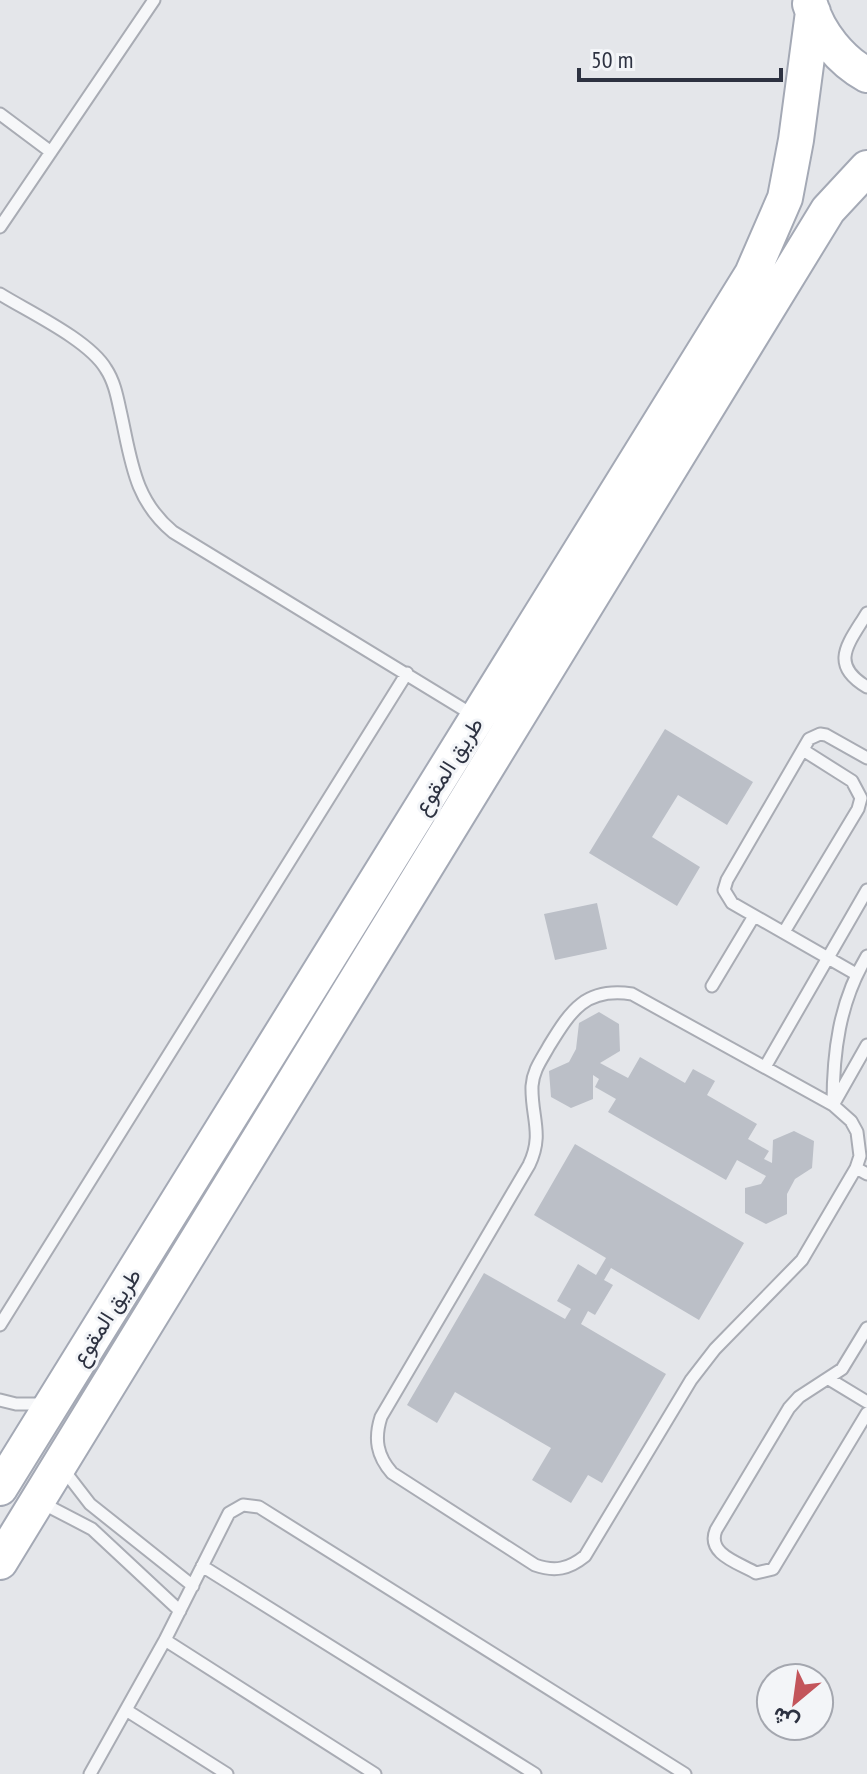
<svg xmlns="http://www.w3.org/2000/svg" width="867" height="1774" font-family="'PT Sans Narrow',Vazirmatn,sans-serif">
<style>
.building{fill:#bbbfc7}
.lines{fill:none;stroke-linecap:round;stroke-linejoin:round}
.service-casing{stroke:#a9acb4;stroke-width:15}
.primary-casing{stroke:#a4a9b5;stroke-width:38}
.service{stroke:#f6f7f9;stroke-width:11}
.primary{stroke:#fff;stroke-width:34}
.labels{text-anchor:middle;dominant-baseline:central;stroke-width:6;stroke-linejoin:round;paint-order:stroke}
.street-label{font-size:22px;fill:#2d3241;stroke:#f3f5f8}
</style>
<rect width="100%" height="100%" fill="#e4e6ea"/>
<path class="building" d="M665,729L753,782L727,825L678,795L652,837L700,867L677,906L589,853Z
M597,903L607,949L555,960L544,914Z
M599,1012L619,1024L620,1051L600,1063L628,1078L640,1057L685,1083L693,1069L715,1081L707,1095L757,1124L748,1139L769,1151L764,1159L772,1163L773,1140L794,1131L814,1141L812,1168L795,1179L787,1194V1214L766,1224L745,1213V1188L761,1184L766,1176L737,1160L726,1180L608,1112L616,1099L595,1087L599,1079L593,1075V1099L571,1108L551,1097L549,1071L569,1062L576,1049L579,1023Z
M575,1144L744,1243L699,1320L611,1268L604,1280L613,1285L595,1315L588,1311L581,1324L666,1374L602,1483L588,1475L571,1503L532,1480L551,1448L455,1392L437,1423L407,1405L484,1273L565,1319L571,1309L557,1301L578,1264L596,1275L606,1258L534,1215Z"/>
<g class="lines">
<g class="service-casing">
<path id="service" d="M0,114L51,152
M0,227L154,0
M0,294C29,312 89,340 106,369C114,381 117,396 120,410C131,458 133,499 173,532L473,715
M867,613C849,643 828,664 867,687
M784,932L858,809L861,798L852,781L803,750
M856,974L732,903L724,890L727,880L809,739L820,734L826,735L867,758
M712,986L754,916
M765,1067L867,890
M833,1105L632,994C586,987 571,1010 549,1046C542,1059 533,1070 532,1086C531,1117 544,1134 529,1165L381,1417C374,1439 377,1456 392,1473L535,1565C555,1572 569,1569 585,1556L691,1380L715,1349L802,1260L856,1168L860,1156L857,1132L851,1121L833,1105C833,1053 839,1002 867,956
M833,1105L867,1045
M856,1168L867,1174
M0,1325L407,673
M867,1328L842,1369L799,1397L789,1408L716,1530C706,1554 739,1563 756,1573L773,1569L867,1413
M829,1379L867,1402
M0,1400L16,1404H44
M63,1469L90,1504L193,1586
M42,1503L92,1529L180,1611
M202,1566L535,1774
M165,1640L375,1774
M126,1710L227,1774
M90,1774L165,1640L229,1513L243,1505L259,1507L685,1774"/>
</g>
<g class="primary-casing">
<path id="primary" d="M810,4C818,33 841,61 867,75
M0,1488L752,274L785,198L796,140L813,12
M0,1562L828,210L867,168"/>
</g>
<use href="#service" class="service"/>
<use href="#primary" class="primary"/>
</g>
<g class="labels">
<g class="street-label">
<text transform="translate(448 766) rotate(-58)">طريق المقوع</text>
<text transform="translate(106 1317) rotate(-58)">طريق المقوع</text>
</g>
</g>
<g transform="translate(795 1702) rotate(209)"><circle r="38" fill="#f3f5f8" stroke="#a4a7af" stroke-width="2"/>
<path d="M0-6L14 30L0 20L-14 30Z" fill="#c3555b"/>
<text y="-12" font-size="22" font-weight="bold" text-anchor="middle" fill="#2d3241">ش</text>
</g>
<path d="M579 68v12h202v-12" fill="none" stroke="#2d3241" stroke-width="4"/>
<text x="591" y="68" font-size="24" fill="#2d3241" stroke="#f3f5f8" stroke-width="6" paint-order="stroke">50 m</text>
</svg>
